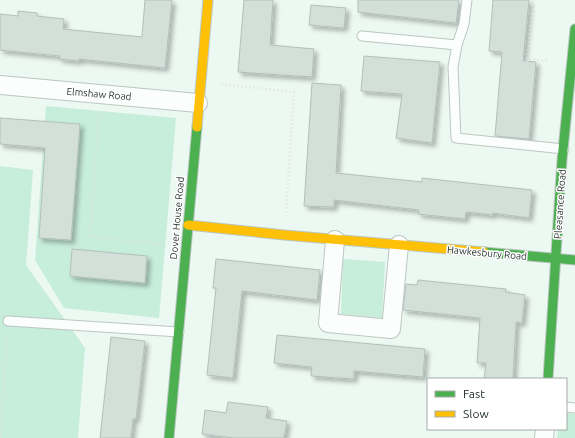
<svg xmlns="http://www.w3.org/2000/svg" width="575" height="438" font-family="Ubuntu,sans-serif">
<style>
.green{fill:#c7eddb}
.building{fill:#d3dfd9;stroke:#b3c0ba;filter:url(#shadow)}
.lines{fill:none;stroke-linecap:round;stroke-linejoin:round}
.lane-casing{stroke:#bbc7c1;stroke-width:11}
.street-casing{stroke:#bbc7c1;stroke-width:20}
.fast-casing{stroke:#bbc7c1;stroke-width:11}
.slow-casing{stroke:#bbc7c1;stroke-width:11}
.path{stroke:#dee2e0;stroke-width:2.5;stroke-dasharray:1 3;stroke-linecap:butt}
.lane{stroke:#fcfefd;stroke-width:9}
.street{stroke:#fcfefd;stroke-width:18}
.fast{stroke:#4caf50;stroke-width:9}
.slow{stroke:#ffc107;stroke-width:9}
.labels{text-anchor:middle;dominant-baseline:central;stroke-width:3;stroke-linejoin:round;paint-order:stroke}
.street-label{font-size:10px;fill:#1f2d26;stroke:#fff}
</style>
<defs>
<filter id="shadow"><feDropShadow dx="3.5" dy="3.5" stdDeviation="2" flood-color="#0004"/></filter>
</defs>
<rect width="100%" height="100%" fill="#ecf8f2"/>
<path class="green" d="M46,106L176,118L159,318L64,308L35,260Z
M0,166L33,170L26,265L85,348L78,438H0Z
M343,259L385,262L382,318L341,314Z
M566,413L575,414V438H557L558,429H566Z"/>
<path class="building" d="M145,0H172L165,68L79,59V61L59,59L60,56L0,50V14L18,16V11L37,13V16L64,19L63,29L142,37Z
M244,0H273L270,45L314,49L312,77L238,72Z
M358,0H459L456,23L358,12Z
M493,0H529L523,61L536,62L529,139L495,136L502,52L489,51Z
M311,5L346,8L344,28L309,25Z
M364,56L440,62L432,143L396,138L402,94L361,91Z
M312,83L341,85L336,173L422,182V178L532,190L529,218L493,213V215L466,212L465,219L418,214L419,210L334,200V207L304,206Z
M0,118L80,124L71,240L39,238L45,148L0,144Z
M72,249L147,256L145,283L70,276Z
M216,259L320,270L317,300L242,291L233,378L207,375L216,288H213Z
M418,280L506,289L505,292L525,295L522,323L516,322L513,379H484L486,363H477L480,318L403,310L406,284L417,285Z
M277,335L425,349L423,377L354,371V379L311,376L312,367L274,363Z
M111,337L145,341L136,419H133L131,438H100Z
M228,402L268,407L266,418L287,421L284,438H233L202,434L205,410L226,413Z"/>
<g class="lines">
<g class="lane-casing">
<path id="lane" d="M467,0L464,24L457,45L453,67L456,138L564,149
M362,36L457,45
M8,321L179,332
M566,407L575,408"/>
</g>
<g class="street-casing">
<path id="street" d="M0,85L198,103
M335,240L328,323L391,329L399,245
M544,438L545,429"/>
</g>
<g class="fast-casing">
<path id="fast" d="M484,252L575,260
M548,379L562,160L575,29
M169,438L197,127"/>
</g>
<g class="slow-casing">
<path id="slow" d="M197,127L208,0
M188,225L284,235L484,252"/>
</g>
<path class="path" d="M518,58L549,61
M527,62L533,0
M222,84L294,92L286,213
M99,115L90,237L164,244
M0,438L7,336"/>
<use href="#lane" class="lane"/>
<use href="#street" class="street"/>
<use href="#fast" class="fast"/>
<use href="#slow" class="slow"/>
</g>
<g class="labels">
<g class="street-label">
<text transform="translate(99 94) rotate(5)">Elmshaw Road</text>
<text transform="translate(560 204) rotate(-86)">Pleasance Road</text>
<text transform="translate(177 218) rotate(-85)">Dover House Road</text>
<text transform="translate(487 253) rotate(5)">Hawkesbury Road</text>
</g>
</g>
<rect x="427" y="378" width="140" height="52" fill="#ffffff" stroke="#a5aba8"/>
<rect x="435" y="391" width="20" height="6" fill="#4caf50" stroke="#a5aba8"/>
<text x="463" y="398" font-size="12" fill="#1f2d26">Fast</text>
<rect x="435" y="411" width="20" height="6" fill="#ffc107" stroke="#a5aba8"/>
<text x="463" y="418" font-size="12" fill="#1f2d26">Slow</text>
</svg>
